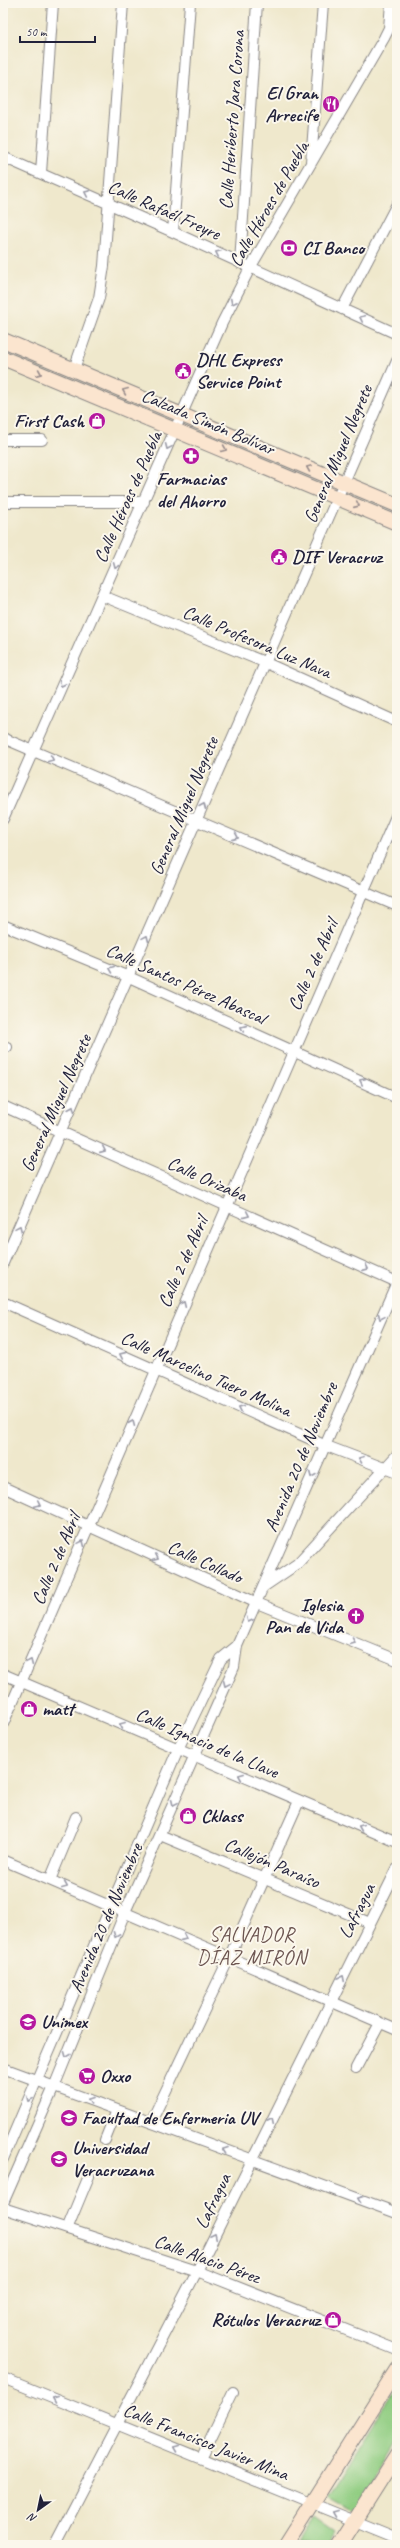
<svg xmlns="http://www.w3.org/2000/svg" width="400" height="2548" font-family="Caveat,sans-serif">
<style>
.green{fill:#91cd82;stroke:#5a785e}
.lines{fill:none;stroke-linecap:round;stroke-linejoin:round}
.street-casing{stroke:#888584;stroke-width:12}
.secondary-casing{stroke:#888584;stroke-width:16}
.street{stroke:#fff;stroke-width:10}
.secondary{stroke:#fbe5cf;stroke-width:14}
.oneway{stroke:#9c9ca7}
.oneway2{stroke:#998d8c}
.labels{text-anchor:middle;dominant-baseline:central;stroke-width:4;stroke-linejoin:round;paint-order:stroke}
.poi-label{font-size:19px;font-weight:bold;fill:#22223b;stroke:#fbf7ec;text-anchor:start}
.street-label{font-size:19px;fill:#22223b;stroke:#fbf7ec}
.neighbourhood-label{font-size:20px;letter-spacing:1px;fill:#6c5551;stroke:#fbf7ec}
</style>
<rect width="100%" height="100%" fill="#fbf7ec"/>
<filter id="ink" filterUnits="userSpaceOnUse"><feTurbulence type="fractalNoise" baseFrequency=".025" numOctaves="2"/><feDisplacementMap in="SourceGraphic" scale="8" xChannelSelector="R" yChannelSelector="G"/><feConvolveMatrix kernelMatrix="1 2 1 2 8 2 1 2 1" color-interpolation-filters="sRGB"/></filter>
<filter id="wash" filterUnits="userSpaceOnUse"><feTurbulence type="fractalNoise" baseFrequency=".012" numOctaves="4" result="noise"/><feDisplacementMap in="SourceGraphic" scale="16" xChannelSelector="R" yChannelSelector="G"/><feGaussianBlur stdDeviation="0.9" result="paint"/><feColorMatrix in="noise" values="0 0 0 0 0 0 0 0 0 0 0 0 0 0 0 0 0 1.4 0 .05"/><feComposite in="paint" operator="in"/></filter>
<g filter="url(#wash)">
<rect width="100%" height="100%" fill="#efe8cc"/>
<path class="green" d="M397,2385V2441L354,2512L327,2497Z
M314,2519L336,2535L329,2545H298Z"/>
</g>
<g filter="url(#ink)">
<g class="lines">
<g class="street-casing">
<path id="street" d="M3,157L173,232L397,334
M311,163L323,3
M41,173L53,3
M173,232L190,3
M240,263L257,3
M342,309L397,204
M74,369L99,298L104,266L123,3
M3,440H42
M3,502H144
M103,596L264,662L397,722
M3,738L397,906
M3,819L222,323L250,268L384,38L389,28L391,3
M3,925L129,977L397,1098
M3,1046L7,1047
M3,1106L397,1282
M3,1263L397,361
M3,1302L324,1445L397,1473
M3,1487L257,1603L397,1660
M266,1585L297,1564L397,1455
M3,1674L397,1842
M3,1724L397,814
M160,1835L370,1923
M3,1860L397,2030
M50,1880L76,1817
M3,2068L397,2213
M356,2068L380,2023
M151,2122L229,1958L299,1801
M105,2140L117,2110
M3,2159L178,1749L221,1659L237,1646
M3,2203L54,2087L125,1912L234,1667L237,1646L397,1282
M3,2208L197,2271L397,2350
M67,2229L89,2176
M3,2378L397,2538
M201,2458L233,2392
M54,2545L197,2271L397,1869"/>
</g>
<g class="secondary-casing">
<path id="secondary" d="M3,340L397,505
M3,358L397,523
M286,2545L397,2369
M340,2545L397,2455"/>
</g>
<use href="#street" class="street"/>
<use href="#secondary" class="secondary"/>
</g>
<defs><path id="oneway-chevron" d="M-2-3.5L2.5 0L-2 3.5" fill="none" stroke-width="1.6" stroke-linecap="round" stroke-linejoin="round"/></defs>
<g class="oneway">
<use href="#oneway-chevron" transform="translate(87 193) rotate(-156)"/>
<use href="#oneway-chevron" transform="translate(218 253) rotate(-155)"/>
<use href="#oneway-chevron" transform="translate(233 302) rotate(117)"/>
<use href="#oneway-chevron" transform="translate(362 318) rotate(-155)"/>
<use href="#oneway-chevron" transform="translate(168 447) rotate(114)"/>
<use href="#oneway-chevron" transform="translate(116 566) rotate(113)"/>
<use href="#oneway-chevron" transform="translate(62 684) rotate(115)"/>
<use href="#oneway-chevron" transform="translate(51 759) rotate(23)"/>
<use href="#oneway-chevron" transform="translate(203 806) rotate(-67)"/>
<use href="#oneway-chevron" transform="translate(236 837) rotate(23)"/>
<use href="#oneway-chevron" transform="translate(146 938) rotate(-66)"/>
<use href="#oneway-chevron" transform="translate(111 969) rotate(-158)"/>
<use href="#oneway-chevron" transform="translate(243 1028) rotate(-156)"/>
<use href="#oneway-chevron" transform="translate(362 1081) rotate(-155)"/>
<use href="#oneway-chevron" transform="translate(72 1109) rotate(-67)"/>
<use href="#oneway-chevron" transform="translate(103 1150) rotate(24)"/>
<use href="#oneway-chevron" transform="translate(247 1215) rotate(24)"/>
<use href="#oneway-chevron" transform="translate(19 1228) rotate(-66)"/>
<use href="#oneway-chevron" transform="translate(366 1268) rotate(24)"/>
<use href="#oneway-chevron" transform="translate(183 1304) rotate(-66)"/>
<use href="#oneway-chevron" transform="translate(381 1317) rotate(114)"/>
<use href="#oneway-chevron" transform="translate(122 1355) rotate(-156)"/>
<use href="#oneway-chevron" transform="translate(241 1408) rotate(-156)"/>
<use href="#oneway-chevron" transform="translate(132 1423) rotate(-67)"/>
<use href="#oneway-chevron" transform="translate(361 1459) rotate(-159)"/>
<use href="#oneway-chevron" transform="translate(312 1475) rotate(113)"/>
<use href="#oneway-chevron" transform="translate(38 1504) rotate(25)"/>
<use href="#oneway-chevron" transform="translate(82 1543) rotate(-66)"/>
<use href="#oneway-chevron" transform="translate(156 1558) rotate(24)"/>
<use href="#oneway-chevron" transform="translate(249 1620) rotate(115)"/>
<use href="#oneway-chevron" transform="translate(353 1642) rotate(22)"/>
<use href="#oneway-chevron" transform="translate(30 1662) rotate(-66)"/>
<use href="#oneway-chevron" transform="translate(226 1684) rotate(114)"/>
<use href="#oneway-chevron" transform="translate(122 1725) rotate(-157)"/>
<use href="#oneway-chevron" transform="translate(241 1776) rotate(-157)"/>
<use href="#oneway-chevron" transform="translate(174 1803) rotate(114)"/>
<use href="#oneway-chevron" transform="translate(361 1827) rotate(-157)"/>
<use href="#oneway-chevron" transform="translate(65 1886) rotate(23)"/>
<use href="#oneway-chevron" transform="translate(116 1935) rotate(112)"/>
<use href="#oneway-chevron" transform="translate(184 1938) rotate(24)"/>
<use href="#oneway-chevron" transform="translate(342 1978) rotate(-63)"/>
<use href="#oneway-chevron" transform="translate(67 2055) rotate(112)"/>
<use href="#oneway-chevron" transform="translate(29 2099) rotate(114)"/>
<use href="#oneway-chevron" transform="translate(90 2100) rotate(-160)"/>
<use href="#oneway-chevron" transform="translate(271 2120) rotate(-64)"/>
<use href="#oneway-chevron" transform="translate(225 2150) rotate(-160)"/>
<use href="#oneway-chevron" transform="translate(360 2199) rotate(-160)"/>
<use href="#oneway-chevron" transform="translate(214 2236) rotate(-64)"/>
<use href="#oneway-chevron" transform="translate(55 2399) rotate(-158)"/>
<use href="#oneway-chevron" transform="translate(176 2448) rotate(-158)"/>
<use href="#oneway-chevron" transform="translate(335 2513) rotate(-158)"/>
</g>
<g class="oneway2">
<use href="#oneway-chevron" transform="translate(39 373) rotate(23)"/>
<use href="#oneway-chevron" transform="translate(125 391) rotate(-157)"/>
<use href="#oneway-chevron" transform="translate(224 449) rotate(23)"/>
<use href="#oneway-chevron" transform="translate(309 468) rotate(-158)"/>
<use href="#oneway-chevron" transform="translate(357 505) rotate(24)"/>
</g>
</g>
<defs>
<g id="restaurant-disc" transform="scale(0.9)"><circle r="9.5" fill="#b5179e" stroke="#fbf7ec"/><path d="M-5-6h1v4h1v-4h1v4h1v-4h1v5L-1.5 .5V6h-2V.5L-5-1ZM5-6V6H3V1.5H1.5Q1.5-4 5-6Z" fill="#fff"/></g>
<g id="bank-disc" transform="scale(0.9)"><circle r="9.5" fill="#b5179e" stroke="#fbf7ec"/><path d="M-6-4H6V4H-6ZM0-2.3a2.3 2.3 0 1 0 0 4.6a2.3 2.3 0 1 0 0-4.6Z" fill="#fff"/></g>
<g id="civic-disc" transform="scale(0.9)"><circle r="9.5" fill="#b5179e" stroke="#fbf7ec"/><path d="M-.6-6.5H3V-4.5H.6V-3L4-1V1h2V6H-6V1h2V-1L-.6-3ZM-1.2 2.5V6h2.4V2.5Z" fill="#fff"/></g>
<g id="shop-disc" transform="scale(0.9)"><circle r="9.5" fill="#b5179e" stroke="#fbf7ec"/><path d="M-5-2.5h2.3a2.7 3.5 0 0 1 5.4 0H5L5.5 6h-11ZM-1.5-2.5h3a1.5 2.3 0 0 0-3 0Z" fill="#fff"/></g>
<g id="pharmacy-disc" transform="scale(0.9)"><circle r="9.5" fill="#b5179e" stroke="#fbf7ec"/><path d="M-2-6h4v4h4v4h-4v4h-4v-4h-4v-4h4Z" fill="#fff"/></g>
<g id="church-disc" transform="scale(0.9)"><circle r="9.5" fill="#b5179e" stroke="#fbf7ec"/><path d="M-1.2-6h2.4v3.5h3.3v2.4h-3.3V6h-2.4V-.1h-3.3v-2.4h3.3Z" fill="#fff"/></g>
<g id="university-disc" transform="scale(0.9)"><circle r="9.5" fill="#b5179e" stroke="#fbf7ec"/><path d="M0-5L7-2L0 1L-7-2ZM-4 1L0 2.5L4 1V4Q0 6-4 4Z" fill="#fff"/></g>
<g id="supermarket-disc" transform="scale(0.9)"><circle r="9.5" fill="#b5179e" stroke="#fbf7ec"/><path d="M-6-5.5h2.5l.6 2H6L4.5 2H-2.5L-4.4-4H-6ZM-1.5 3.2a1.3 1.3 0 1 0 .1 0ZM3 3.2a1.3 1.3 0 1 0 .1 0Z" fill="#fff"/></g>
</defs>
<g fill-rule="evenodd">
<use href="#restaurant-disc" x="331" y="104"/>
<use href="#bank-disc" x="289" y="248"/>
<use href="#civic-disc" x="183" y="371"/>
<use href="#shop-disc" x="97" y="421"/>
<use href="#pharmacy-disc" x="191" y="456"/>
<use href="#civic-disc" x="279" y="557"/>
<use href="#church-disc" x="356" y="1616"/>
<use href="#shop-disc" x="29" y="1709"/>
<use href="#shop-disc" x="188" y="1816"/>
<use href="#university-disc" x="28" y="2022"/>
<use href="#supermarket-disc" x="87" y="2076"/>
<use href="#university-disc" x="69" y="2118"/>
<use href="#university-disc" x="59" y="2159"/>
<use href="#shop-disc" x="333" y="2320"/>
</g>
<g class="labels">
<g class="poi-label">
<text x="318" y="93" text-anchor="end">El Gran<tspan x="318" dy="22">Arrecife</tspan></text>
<text x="302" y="248">CI Banco</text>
<text x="196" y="360">DHL Express<tspan x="196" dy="22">Service Point</tspan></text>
<text x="84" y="421" text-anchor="end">First Cash</text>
<text x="191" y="479" text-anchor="middle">Farmacias<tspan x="191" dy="22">del Ahorro</tspan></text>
<text x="292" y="557">DIF Veracruz</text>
<text x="343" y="1605" text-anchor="end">Iglesia<tspan x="343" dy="22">Pan de Vida</tspan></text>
<text x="42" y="1709">matt</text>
<text x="201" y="1816">Cklass</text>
<text x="41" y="2022">Unimex</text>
<text x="100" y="2076">Oxxo</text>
<text x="82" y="2118">Facultad de Enfermeria UV</text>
<text x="72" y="2148">Universidad<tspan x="72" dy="22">Veracruzana</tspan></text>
<text x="320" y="2320" text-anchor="end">Rótulos Veracruz</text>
</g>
<g class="street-label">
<text transform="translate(232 120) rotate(-86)">Calle Heriberto Jara Corona</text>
<text transform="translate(269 204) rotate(-60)">Calle Héroes de Puebla</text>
<text transform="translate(164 210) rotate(24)">Calle Rafaél Freyre</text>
<text transform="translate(208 422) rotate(23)">Calzada Simón Bolívar</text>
<text transform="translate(338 454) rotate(-67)">General Miguel Negrete</text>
<text transform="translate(128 497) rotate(-66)">Calle Héroes de Puebla</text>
<text transform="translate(257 642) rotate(23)">Calle Profesora Luz Nava</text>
<text transform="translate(184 806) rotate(-67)">General Miguel Negrete</text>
<text transform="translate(313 965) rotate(-66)">Calle 2 de Abril</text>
<text transform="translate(186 984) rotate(24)">Calle Santos Pérez Abascal</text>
<text transform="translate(56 1103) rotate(-66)">General Miguel Negrete</text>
<text transform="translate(207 1179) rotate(24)">Calle Orizaba</text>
<text transform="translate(183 1262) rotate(-66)">Calle 2 de Abril</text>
<text transform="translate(206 1374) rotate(24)">Calle Marcelino Tuero Molina</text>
<text transform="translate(301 1457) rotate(-67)">Avenida 20 de Noviembre</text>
<text transform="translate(56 1559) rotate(-67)">Calle 2 de Abril</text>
<text transform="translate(205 1562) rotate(24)">Calle Collado</text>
<text transform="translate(207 1743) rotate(23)">Calle Ignacio de la Llave</text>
<text transform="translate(272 1863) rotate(23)">Callejón Paraíso</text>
<text transform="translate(357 1911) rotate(-63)">Lafragua</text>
<text transform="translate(106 1918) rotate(-67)">Avenida 20 de Noviembre</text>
<text transform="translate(213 2201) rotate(-64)">Lafragua</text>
<text transform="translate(207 2259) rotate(20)">Calle Alacio Pérez</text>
<text transform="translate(206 2442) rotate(22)">Calle Francisco Javier Mina</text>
</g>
<g class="neighbourhood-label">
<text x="252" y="1934">SALVADOR<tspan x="252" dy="23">DÍAZ MIRÓN</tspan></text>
</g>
</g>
<rect width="400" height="2548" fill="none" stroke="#fbf7ec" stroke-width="16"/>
<g transform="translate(38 2510) rotate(213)" stroke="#fbf7ec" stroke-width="3" paint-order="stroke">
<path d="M0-3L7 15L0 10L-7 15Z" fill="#22223b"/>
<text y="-6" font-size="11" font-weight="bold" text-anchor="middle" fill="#22223b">N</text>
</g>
<path d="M20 36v6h75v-6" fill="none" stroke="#22223b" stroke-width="2"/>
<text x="26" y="36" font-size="12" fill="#22223b" stroke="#fbf7ec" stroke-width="3" paint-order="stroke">50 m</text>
</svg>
